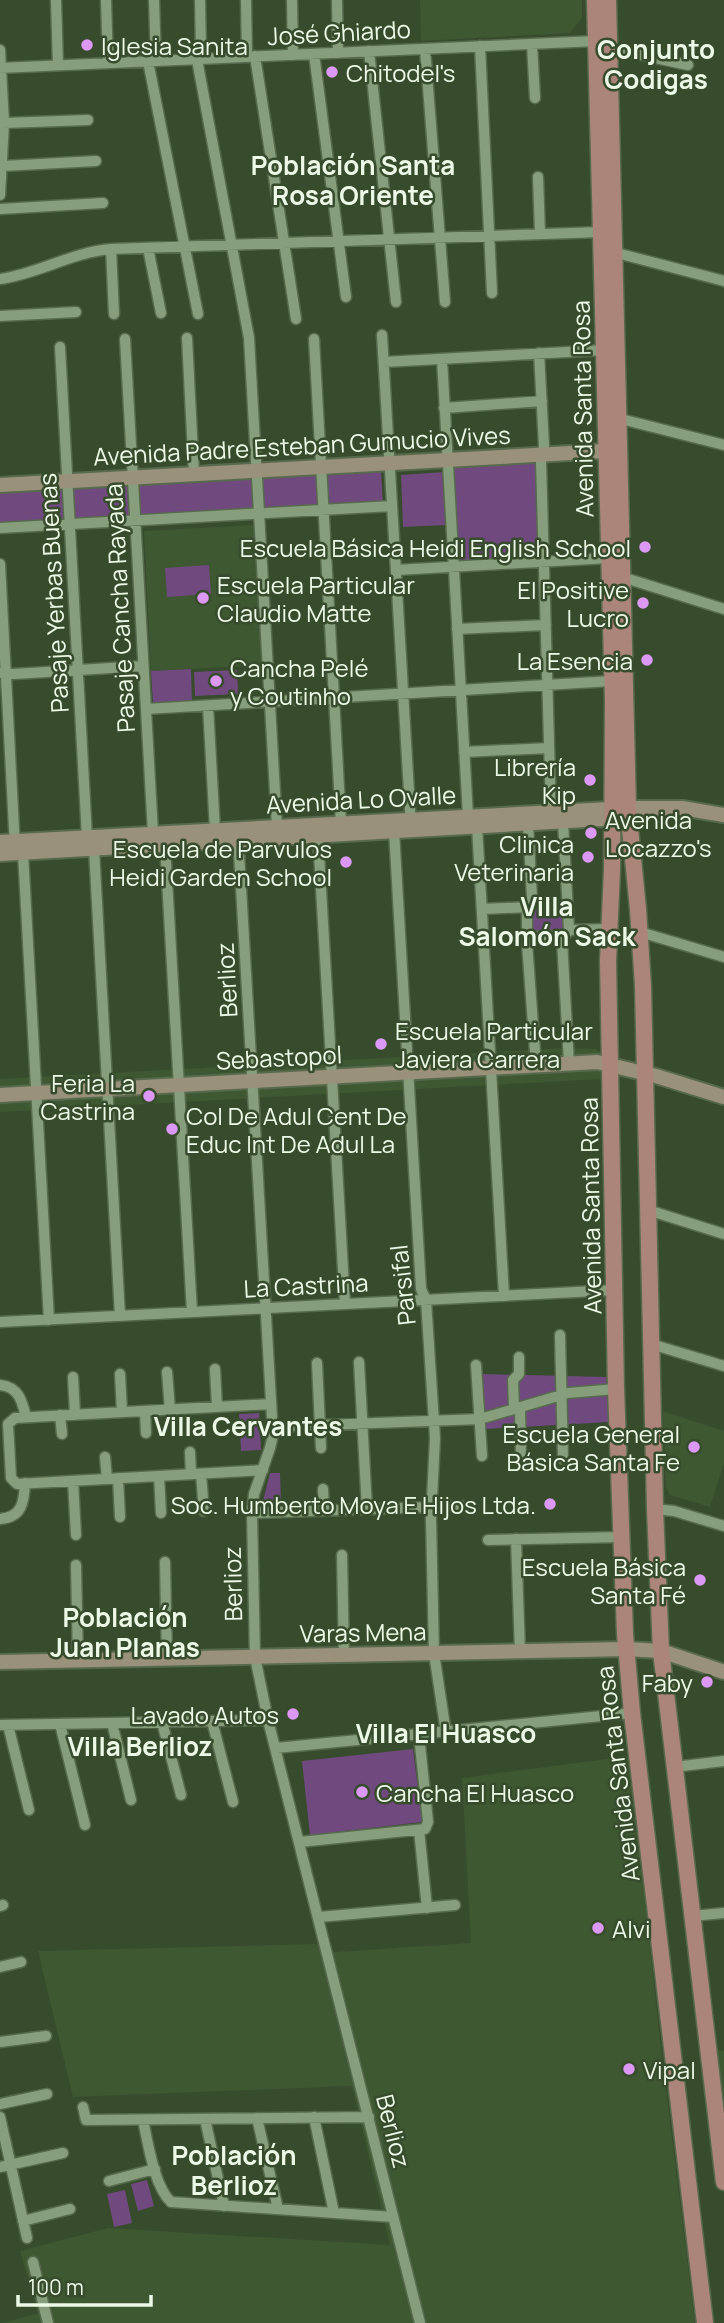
<svg xmlns="http://www.w3.org/2000/svg" width="724" height="2323" font-family="Manrope,sans-serif">
<style>
.built{fill:#3e5831}
.green{fill:#70497f}
.lines{fill:none;stroke-linecap:round;stroke-linejoin:round}
.street-casing{stroke:#586a4e;stroke-width:13}
.secondary-casing{stroke:#586a4e;stroke-width:18}
.primary-casing{stroke:#586a4e;stroke-width:19}
.street{stroke:#869e7b;stroke-width:10}
.secondary{stroke:#99917a;stroke-width:14}
.primary{stroke:#ab857a;stroke-width:16}
.poi-dot{fill:#db99f5;stroke:#374c2c;stroke-width:2.5}
.labels{text-anchor:middle;dominant-baseline:central;stroke-width:5;stroke-linejoin:round;paint-order:stroke}
.street-label{font-size:24px;fill:#ecf9e6;stroke:#374c2c}
.poi-label{font-size:24px;fill:#ecf9e6;stroke:#374c2c;text-anchor:end}
.neighbourhood-label{font-size:26px;font-weight:bold;fill:#ecf9e6;stroke:#374c2c}
</style>
<rect width="100%" height="100%" fill="#374c2c"/>
<path class="built" d="M420,0H582V18L570,33L421,41Z
M255,525L263,665L151,671L144,531Z
M565,1048L595,1049L600,1052L601,1079L0,1112V1079Z
M663,1411L724,1431V1463L710,1507L670,1495L666,1488Z
M629,1756L661,2049L695,2323H3L38,2313L20,2251L108,2228L390,2245L352,2086L73,2097L38,1951L318,1944L321,1953L471,1943L462,1778Z
M715,2049L724,2051V2123Z"/>
<path class="green" d="M534,459L539,463L541,558L458,564L451,467Z
M381,471L383,505L0,527V493Z
M445,472L447,525L403,527L401,475Z
M209,565L211,594L167,597L165,568Z
M191,669L192,701L153,703L151,671Z
M237,670L238,694L195,696L194,672Z
M565,901L563,930L558,935H531V913L536,902Z
M483,1374L606,1377L607,1386L484,1414Z
M607,1394L609,1422L485,1429V1421L569,1396Z
M259,1413L261,1450L241,1451L239,1414Z
M270,1473H280L281,1504L262,1505Z
M413,1749L422,1822L310,1835L302,1761Z
M147,2180L154,2206L138,2211L131,2184Z
M125,2190L132,2223L114,2227L107,2194Z"/>
<g class="lines">
<g class="street-casing">
<path id="street" d="M56,0L58,65
M106,0L108,63
M154,0L156,61
M200,0L201,52L198,65L249,338L277,827
M246,0L247,57
M292,0L293,55
M337,0L338,53
M532,44L535,98
M480,46L492,293
M609,48L688,65
M425,49L445,302
M0,50L4,123L0,195
M369,51L396,302
M314,54L346,297
M255,56L296,319
M148,61L198,314
M0,68L596,41
M4,123L88,120
M3,166L96,161
M538,177L540,234
M0,209L103,203
M148,248L161,313
M111,249L114,314
M613,252L724,281
M0,279C38,274 72,252 111,249L601,232
M0,316L76,312
M382,335L411,826
M187,338L194,474
M125,339L153,833
M314,339L341,823
M60,347L87,837
M539,353L544,446L541,462L551,812
M442,359L468,816
M384,362L604,350
M444,408L542,401
M617,418L724,445
M0,528L392,506
M0,564L15,847
M396,570L609,558
M622,577L724,609
M457,629L546,625
M1,673L14,674L143,666
M208,706L215,830
M146,709L612,681
M464,752L549,748
M563,822L569,930L562,940L569,1063
M528,824L532,898L527,915V943L536,1065
M477,826L504,1296
M394,831L421,1289L426,1300L435,1438L431,1519L434,1653L446,1733
M238,836L273,1435L270,1448L254,1494L252,1513L255,1657L268,1720L420,2323
M318,836L345,1304
M165,845L192,1312
M94,849L120,1316
M23,853L49,1320
M482,909L530,907
M569,930L608,929
M640,932L724,957
M528,937L565,935
M648,1210L724,1234
M0,1322L615,1290
M560,1335L563,1459
M651,1344L724,1366
M359,1362L367,1509
M317,1363L321,1448
M476,1365L482,1456
M215,1369L217,1407
M167,1372L170,1410
M120,1374L122,1412
M73,1377L75,1415
M0,1385C19,1387 22,1401 26,1417
M520,1407L521,1460
M514,1409L513,1380L519,1374V1357
M145,1411L146,1433
M60,1415L62,1434
M272,1427L480,1419L568,1393L616,1389
M190,1452L191,1474
M105,1457L107,1479
M263,1470L17,1484L11,1478L8,1424L15,1418L271,1404
M201,1474L204,1511
M159,1476L161,1513
M118,1478L120,1517
M73,1481L76,1535
M323,1489L324,1510
M655,1509L674,1511L724,1526
M252,1513L462,1506
M0,1519C22,1517 24,1503 25,1483
M516,1539L520,1651
M488,1540L621,1537
M342,1555L344,1655
M165,1562L167,1659
M76,1565L78,1660
M212,1721L233,1802
M162,1722L181,1795
M112,1723L131,1800
M60,1724L85,1825
M0,1725L268,1720
M8,1725L29,1810
M276,1748L632,1713
M674,1767L724,1761
M419,1830L427,1908
M300,1842L425,1829L428,1822L419,1735
M0,1906L3,1905
M692,1916L724,1913
M319,1917L455,1905
M0,1967L21,1962
M0,2042L46,2036
M0,2104L47,2094
M83,2107L86,2120L369,2117
M0,2117L27,2238
M314,2117L334,2213
M257,2118L278,2209
M205,2119L224,2206
M143,2120C148,2143 154,2186 171,2202L393,2217
M0,2167L63,2153
M109,2181L155,2169
M23,2221L70,2209
M33,2262L48,2323"/>
</g>
<g class="secondary-casing">
<path id="secondary" d="M0,485L606,451L611,439
M0,842L628,808H682L724,815
M0,854L621,818
M0,1095L597,1062L656,1076L724,1097
M0,1662L626,1649L661,1651L724,1672"/>
</g>
<g class="primary-casing">
<path id="primary" d="M595,0L613,701L612,870L608,961L616,1389L625,1634L632,1713L705,2323
M608,0L628,808L638,909L643,986L655,1509L661,1651L724,2182"/>
</g>
<use href="#street" class="street"/>
<use href="#secondary" class="secondary"/>
<use href="#primary" class="primary"/>
</g>
<g class="poi-dot">
<circle cx="87" cy="45" r="7"/>
<circle cx="332" cy="72" r="7"/>
<circle cx="645" cy="547" r="7"/>
<circle cx="203" cy="598" r="7"/>
<circle cx="643" cy="603" r="7"/>
<circle cx="647" cy="660" r="7"/>
<circle cx="216" cy="681" r="7"/>
<circle cx="590" cy="780" r="7"/>
<circle cx="591" cy="833" r="7"/>
<circle cx="588" cy="857" r="7"/>
<circle cx="346" cy="862" r="7"/>
<circle cx="381" cy="1044" r="7"/>
<circle cx="149" cy="1096" r="7"/>
<circle cx="172" cy="1129" r="7"/>
<circle cx="694" cy="1447" r="7"/>
<circle cx="550" cy="1504" r="7"/>
<circle cx="700" cy="1580" r="7"/>
<circle cx="707" cy="1682" r="7"/>
<circle cx="293" cy="1714" r="7"/>
<circle cx="362" cy="1792" r="7"/>
<circle cx="598" cy="1928" r="7"/>
<circle cx="629" cy="2069" r="7"/>
</g>
<g class="labels">
<g class="street-label">
<text transform="translate(339 32) rotate(-3)">José Ghiardo</text>
<text transform="translate(582 409) rotate(-91)">Avenida Santa Rosa</text>
<text transform="translate(302 445) rotate(-3)">Avenida Padre Esteban Gumucio Vives</text>
<text transform="translate(53 593) rotate(-93)">Pasaje Yerbas Buenas</text>
<text transform="translate(119 608) rotate(-93)">Pasaje Cancha Rayada</text>
<text transform="translate(361 799) rotate(-3)">Avenida Lo Ovalle</text>
<text transform="translate(226 980) rotate(-93)">Berlioz</text>
<text transform="translate(279 1057) rotate(-3)">Sebastopol</text>
<text transform="translate(590 1206) rotate(-91)">Avenida Santa Rosa</text>
<text transform="translate(306 1285) rotate(-3)">La Castrina</text>
<text transform="translate(402 1285) rotate(-96)">Parsifal</text>
<text transform="translate(232 1584) rotate(-91)">Berlioz</text>
<text transform="translate(363 1632) rotate(-1)">Varas Mena</text>
<text transform="translate(617 1774) rotate(-97)">Avenida Santa Rosa</text>
<text transform="translate(394 2131) rotate(76)">Berlioz</text>
</g>
<g class="poi-label">
<text x="101" y="45" text-anchor="start">Iglesia Sanita</text>
<text x="346" y="72" text-anchor="start">Chitodel's</text>
<text x="631" y="547">Escuela Básica Heidi English School</text>
<text x="217" y="584" text-anchor="start">Escuela Particular<tspan x="217" dy="28">Claudio Matte</tspan></text>
<text x="629" y="589">El Positive<tspan x="629" dy="28">Lucro</tspan></text>
<text x="633" y="660">La Esencia</text>
<text x="230" y="667" text-anchor="start">Cancha Pelé<tspan x="230" dy="28">y Coutinho</tspan></text>
<text x="576" y="766">Librería<tspan x="576" dy="28">Kip</tspan></text>
<text x="605" y="819" text-anchor="start">Avenida<tspan x="605" dy="28">Locazzo's</tspan></text>
<text x="574" y="843">Clinica<tspan x="574" dy="28">Veterinaria</tspan></text>
<text x="332" y="848">Escuela de Parvulos<tspan x="332" dy="28">Heidi Garden School</tspan></text>
<text x="395" y="1030" text-anchor="start">Escuela Particular<tspan x="395" dy="28">Javiera Carrera</tspan></text>
<text x="135" y="1082">Feria La<tspan x="135" dy="28">Castrina</tspan></text>
<text x="186" y="1115" text-anchor="start">Col De Adul Cent De<tspan x="186" dy="28">Educ Int De Adul La</tspan></text>
<text x="680" y="1433">Escuela General<tspan x="680" dy="28">Básica Santa Fe</tspan></text>
<text x="536" y="1504">Soc. Humberto Moya E Hijos Ltda.</text>
<text x="686" y="1566">Escuela Básica<tspan x="686" dy="28">Santa Fé</tspan></text>
<text x="693" y="1682">Faby</text>
<text x="279" y="1714">Lavado Autos</text>
<text x="376" y="1792" text-anchor="start">Cancha El Huasco</text>
<text x="612" y="1928" text-anchor="start">Alvi</text>
<text x="643" y="2069" text-anchor="start">Vipal</text>
</g>
<g class="neighbourhood-label">
<text x="656" y="49">Conjunto<tspan x="656" dy="30">Codigas</tspan></text>
<text x="353" y="165">Población Santa<tspan x="353" dy="30">Rosa Oriente</tspan></text>
<text x="547" y="906">Villa<tspan x="547" dy="30">Salomón Sack</tspan></text>
<text x="248" y="1426">Villa Cervantes</text>
<text x="125" y="1617">Población<tspan x="125" dy="30">Juan Planas</tspan></text>
<text x="446" y="1733">Villa El Huasco</text>
<text x="140" y="1746">Villa Berlioz</text>
<text x="234" y="2155">Población<tspan x="234" dy="30">Berlioz</tspan></text>
</g>
</g>
<path d="M18 2295v10h133v-10" fill="none" stroke="#ecf9e6" stroke-width="3.5"/>
<text x="28" y="2295" font-size="21" fill="#ecf9e6" stroke="#374c2c" stroke-width="5" paint-order="stroke">100 m</text>
</svg>
